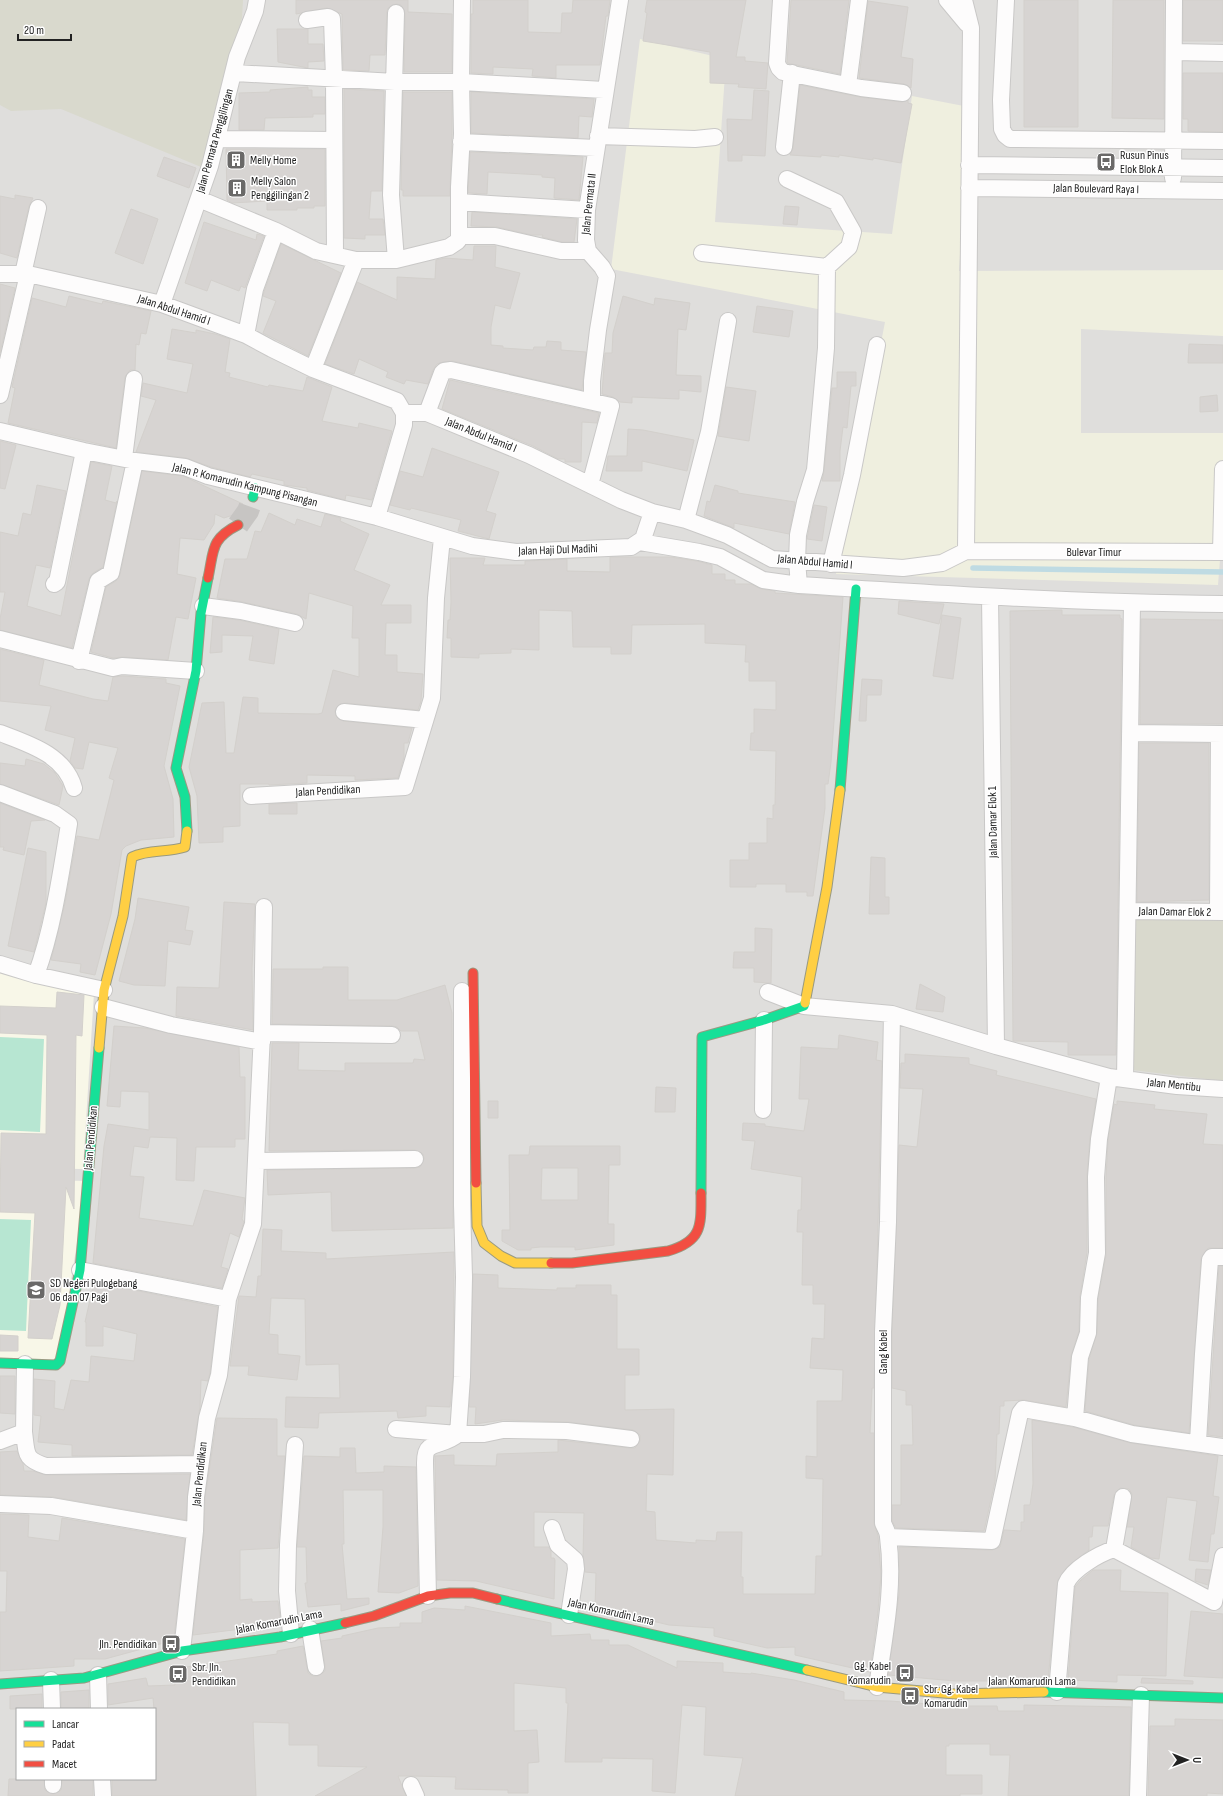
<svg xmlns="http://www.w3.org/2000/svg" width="1223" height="1796" font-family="'Sofia Sans Condensed',sans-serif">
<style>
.residential{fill:#dfdedc;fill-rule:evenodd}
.education{fill:#f8f7e8}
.construction{fill:#d9d9cd}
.farmland{fill:#efefdf}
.pitch{fill:#b7e6d2}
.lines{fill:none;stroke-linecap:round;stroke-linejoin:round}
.stream{stroke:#bfdbe3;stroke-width:5.5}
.building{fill:#d7d4d2;stroke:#d3d0cc;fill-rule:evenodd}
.secondary-tunnel{stroke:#c7c5c3;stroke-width:22;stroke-dasharray:22 11;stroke-linecap:butt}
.street-casing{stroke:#c9c8c7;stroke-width:18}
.fast-casing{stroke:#999a82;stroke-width:11}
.slow-casing{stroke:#999a82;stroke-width:11}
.jam-casing{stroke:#999a82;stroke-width:11}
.street{stroke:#fdfcfc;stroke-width:16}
.fast{stroke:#16e098;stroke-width:9}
.slow{stroke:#ffcf43;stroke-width:9}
.jam{stroke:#f24e42;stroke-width:9}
.labels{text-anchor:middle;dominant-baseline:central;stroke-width:3;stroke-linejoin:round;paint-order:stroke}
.street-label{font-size:12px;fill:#222;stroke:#fff}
.poi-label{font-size:12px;fill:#222;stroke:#fff;text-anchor:start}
</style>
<rect width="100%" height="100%" fill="#f0eeeb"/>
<path class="residential" d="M0,0H1223V1796H0ZM17,1709H155V1779H17Z"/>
<path class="education" d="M0,967L94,993L83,1169L0,1168Z
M0,1179L87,1181L58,1361H0Z"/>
<path class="construction" d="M0,0H243L242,18L201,167L61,109L11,111L0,105Z
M1133,913L1223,914V1081L1132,1070Z"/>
<path class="farmland" d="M640,39L726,59L715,222L892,234L912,96L969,107L959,271L1223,270V336L1081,329V433H1223V521L1218,585L836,574L885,322L611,269Z"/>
<path class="pitch" d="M0,1037L44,1039L40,1132L0,1130Z
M0,1219L31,1220L26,1331L0,1330Z"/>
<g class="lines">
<path class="stream" d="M973,568L1223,572"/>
</g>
<path class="building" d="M296,0H408V12L452,14V72H404L405,13L401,5L396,4L388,8L387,12L385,55H370L369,71L343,70L342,14L327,8L296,14Z
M473,0H528V32L561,33L562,13H572L573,0H610L608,16H606L600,65H556V78L532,76L533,69L493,67V74L471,73V14H473Z
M647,0H746L736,57H745V61L768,63L766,89L738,87L739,84L710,83V52L643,41L647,13L645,12Z
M791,0H849L840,74L787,63Z
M1024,0H1078V127H1024Z
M1113,0H1164V119L1112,118Z
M1183,0H1223V41H1183Z
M868,1L908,7L901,57L913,59L911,88L904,84L859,78Z
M277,29H308V44H323L324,61L308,62V68L278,62Z
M1183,73H1223V132L1188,131V119H1183Z
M800,85L860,97L902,102L908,100V103L912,104L901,163L873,158V160L839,155V157L821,155V157L790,155L793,148Z
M308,87V90H312V97H325V114H313V117L265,118L264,130H239V93L270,92V90Z
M344,89L384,91L382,191H371L369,219H383L385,235H365V239L344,238Z
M754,90L769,91L765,156L742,155V161H728L727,119L752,120Z
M403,92H452V134L450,196H403V190H401Z
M471,92L594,99L592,117L579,116L578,138L471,133Z
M226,149H325V206H314V208H297V210H267V201L232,203L227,200Z
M470,152L583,157L579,200L554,198L555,178L542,177V175L488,172L487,194L468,193Z
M164,157L196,168L189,188L157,176Z
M15,195L33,198L29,206L17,258L0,253V196L15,199Z
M785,206L799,207L797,225L783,224Z
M131,209L158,219L143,264L115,253Z
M472,212L577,219L574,242H562L542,237L543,235H532L497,227L471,226Z
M204,222L256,240L257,234L264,236L245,288L241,286L239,291L211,280L207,291L185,283Z
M281,244L341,273L308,356L263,333L276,301L263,296L264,292Z
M474,246H496L495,267L520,273L510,309L495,305L491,327V345L503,346V348L533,350L534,347H546L547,341L561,342V350L586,352L582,390L453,361L443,362L437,364L433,370L428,384L406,380L404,384L386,377L388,372L359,359L354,374L325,364L357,282L397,300V277L435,279L436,260L445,258L473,260Z
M0,284L15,288L0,353Z
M69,296L102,304L103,301L151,311L146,334L141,333L139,345L136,344L135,370H130L125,377L116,448L8,423L15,388L12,387L32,298L66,307Z
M623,296L654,305L655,298L690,303L686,330L678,329L676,375L701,376V392L679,390V399L632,397V403L620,402L613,397L602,394L605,353H612L613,333Z
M757,306L793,311L789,337L753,332Z
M172,329L196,333V330L215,334L230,339L225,372L230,373L229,377L268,387L269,385L303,391L307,377L332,387L322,421L358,428L359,423L392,431L372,500L346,495L345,500L307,490V488L284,485V481L252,474L250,477L211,467L186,458L136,452L156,400L141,396L143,383L187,393L193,364L167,359Z
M1189,344L1223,345V363H1188Z
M837,372H856V386H851L847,428L843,427L840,451V481H822L824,471L832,388H837Z
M450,380L599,413L597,423L582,422L581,462H565V459H558L533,446L442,409Z
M726,387L756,391L749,441L718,436Z
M1217,395L1218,411L1200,412V397Z
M628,429L643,430L694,440L687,471L642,461V471H606L608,456H627Z
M0,441L16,445L5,489L0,488Z
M432,448L499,472L486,511L496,514L489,539L458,531L461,520L411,508L410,510L390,505L400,471L423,477Z
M91,462L112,466L105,500L116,503L117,501L103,567L93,573L89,579L72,648L0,630V619L5,592H0V532L18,536L23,513L31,515L37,485L66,491L50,568L36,565L27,606L61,616Z
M142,471L183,476L243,504L239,513L224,518L215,514L214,524L204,540L180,538L177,574L196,578L188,619L176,617L168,660L123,657L113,658L91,652L106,587L116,581L120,575Z
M715,485L738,491V493L795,502L789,534L734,523V528L704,516L707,501L710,502Z
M814,505L827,507L822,541L807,539Z
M269,513L295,525L297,519L321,527L325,514L341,518L340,521L369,534L354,570L390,585L381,605H411V623H386L385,655H397V672L423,674L421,701L418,710L345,703L340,704L335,711L336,716L343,721L412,728L408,743H404V757L398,778L355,780V776L307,775V783L269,785V784H240V826L223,827V842L199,843L197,796L189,767L202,703L224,702L226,753H234L243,697L258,698V713L318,714L322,713L333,670L359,677V638H352L353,606L309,593L306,619L297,614L243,602L217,598L225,559H247L255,531L261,532Z
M610,557H671L697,561L712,565V574H725V580H735V584H751L761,589L775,591V593L843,597L831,762L828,784H825V808L813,896H807V892H786V884H756V887H730V860H749V843H767V818L773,819V805H775L776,751L750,750L751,733H754V709L776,710V681H749V662H745L746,645L705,643V624L632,625L631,654H611V647H573L572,611L539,610V650L511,649V653L479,654V658L451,657V638H447L448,620H450L451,602L450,558H485L483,565H525V561L567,559V571L610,572Z
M899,601L944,604L939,624L898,614Z
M1062,610V615H1120V618L1122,619L1116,1055H1068V1042L1013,1041L1010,611Z
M942,615L961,618L953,679L933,676Z
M213,617L239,620L279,629L274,664L249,660L253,636L222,635V652L210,653Z
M1141,619L1223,620V724H1140Z
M0,649L44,660L39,685L93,699L108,701L113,677L123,676L166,679V683L180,686L164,766L173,799L174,837L141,840L126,846L122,850L111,914L95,975L80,972L81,964L51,960L65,903L77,836L99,840L114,780L109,778L118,748L89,742L83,769L75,768L70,761L75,738L45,730L51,706L0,701Z
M862,679L882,680L881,695H867L866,721H859Z
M1139,743H1209V900L1137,902Z
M26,759L44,764L55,773L63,786L59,805L0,784V763L25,766Z
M0,803L45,820L31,821L24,855L3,850L4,847H0Z
M297,803V814H269V804Z
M28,848L46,852V903L34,952L8,946Z
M871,857L885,858V897H889V914H869Z
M138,898L189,907L185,930L193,931L190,945L168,941L165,986L134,985L119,981L135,919Z
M224,902L255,904L252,968L253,1030L176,1016L177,987L219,988Z
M755,928L772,929L771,983L754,982V968H733L734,952H755Z
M323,967H348V1000H397L445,985L452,1013L453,1228L332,1231L331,1192L268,1195L267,1170L415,1168L420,1167L424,1159L423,1154L415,1150L269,1151L272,1043H299L298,1070L345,1071V1063H413L414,1059L425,1060L418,1031H401L397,1027L392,1026L272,1024L273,969H323Z
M920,984L945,997L943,1012L916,1009Z
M57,992L84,995L82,1036L76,1035L74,1209L66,1187L60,1305L52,1339L28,1338L35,1213L0,1212L1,1133L46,1134L47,1035L0,1033V1006L56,1008Z
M114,1026L145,1028L239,1047L240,1077H245V1139H235V1147H196L194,1181L176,1180L177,1138L150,1137L148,1148L134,1146L130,1176L144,1177L139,1218L193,1226L204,1190L245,1198L242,1219L244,1222L239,1237L230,1233L221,1267L228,1269L222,1288L93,1263L104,1146L108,1124L149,1130V1092L121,1091L120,1107L107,1106Z
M839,1035L878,1042L876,1060L882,1061L874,1388H872L870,1433H874V1523L878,1536L881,1575L878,1611L870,1672L795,1655V1647L767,1648L714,1636V1628L669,1625L644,1619L645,1617L623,1614V1610L595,1608L596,1573L585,1572L583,1556L584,1513L534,1512V1547H549L551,1551V1558H554L555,1560L554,1599L476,1581L437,1580L435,1456L454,1455V1465L496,1466L497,1454L558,1452V1440L630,1448H635L640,1441V1435L633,1430L568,1422L503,1420L475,1424L476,1407H469L473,1274L498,1275V1288L557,1290V1288H576V1285H611V1295H617V1349H639V1375H625V1410L674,1409L673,1475L647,1474L646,1511L655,1512L656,1540L696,1543V1540L716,1541L717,1532H742L741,1577H743V1594H815L816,1556H822L823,1479L806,1478V1456L817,1457V1401H842L843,1370L810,1368L812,1338L824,1339L825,1304H813V1285H802L803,1232H797L798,1210H801L802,1177L751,1169L755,1141L742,1140L743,1123L765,1124V1126L804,1131L809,1099H799L801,1047L838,1049Z
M905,1054L969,1058V1064L997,1071L996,1075L1096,1099L1090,1138L1087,1176V1252L1080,1296L1079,1331L1071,1356L1066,1407L1024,1400L1004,1401V1406H1000L999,1434H997L995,1481L984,1531L896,1528L892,1521V1505H901V1445H913L912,1405H906V1391L892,1388V1332L899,1145L917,1147L923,1089L900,1088L901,1063H905Z
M656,1087L676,1088L675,1112H655Z
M488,1101H498V1118H488Z
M1117,1101L1155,1105L1154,1109L1207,1114L1203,1144L1223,1145V1248H1208L1201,1259L1189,1433L1134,1425L1085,1411L1089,1359L1097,1333L1098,1299L1106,1255V1177L1108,1140L1114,1104L1117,1105Z
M530,1146H620V1165H609L608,1224H614V1245L575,1250V1247H540L531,1248V1250H518L502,1241V1230H510L509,1155H529ZM542,1168H578V1200H541Z
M263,1229L282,1230L281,1251L326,1253V1259L454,1252L453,1377L450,1407L426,1406V1416L398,1418L397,1411L319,1413L318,1428L285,1427L286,1397L340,1398L339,1364L306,1365L305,1299L271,1298L269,1334L278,1335V1354L300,1356L297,1380L248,1375L249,1366H230L239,1296L256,1297L258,1276H261Z
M1219,1266H1223V1437L1208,1435Z
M94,1282L218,1307L210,1373L208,1381L201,1380L200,1407L192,1455L72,1456V1445L38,1442L41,1416L34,1415V1379L55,1381L54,1408L64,1410L71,1380L89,1382L91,1356L134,1361L137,1334L103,1326V1346H86V1322H85Z
M0,1335L18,1336V1351H0Z
M0,1376H15V1414L0,1413Z
M217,1418L277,1419V1456H285L278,1548L240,1550V1600L252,1599V1602L278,1601L281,1624L193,1635L204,1532L205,1498Z
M1032,1420L1073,1427L1131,1443L1218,1456L1213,1496L1219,1497L1214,1534H1211L1208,1562L1189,1560L1197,1501L1167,1497L1159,1559L1151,1558L1131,1547L1134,1527H1127L1132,1494L1129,1489L1120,1488L1114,1495L1108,1526H1093L1092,1537H1089V1550L1068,1566L1058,1580L1048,1680L997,1679V1681H955L888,1675L899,1594V1547L992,1550L1000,1547L1004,1530L1021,1531V1522H1024V1505H1030L1033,1484Z
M340,1448H355L356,1473L384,1472V1466L416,1467L418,1586L399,1593L378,1592L383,1527V1490H343L344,1544H342L347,1599L369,1598V1604L341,1611V1604L308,1607L305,1583H307L306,1547H297L304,1456L340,1457Z
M17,1451L23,1464L24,1471H33L46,1475L190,1474L186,1520L53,1497L0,1495V1452Z
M0,1514L29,1515L28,1537L59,1541L62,1518L185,1539L174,1638L171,1641L105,1659H74V1666L0,1671V1612H6L7,1571H0Z
M1196,1569L1211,1570L1208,1585L1195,1581Z
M1093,1570H1121L1120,1591L1168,1593L1166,1676L1117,1675V1682L1068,1680L1075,1587L1081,1580Z
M465,1606L551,1623V1636L590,1634L591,1640H609V1645H628L677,1668V1661L723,1663V1672L751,1674V1673L794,1680L844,1692V1700L890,1701L954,1706H997L998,1711H1024V1705L1131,1707L1129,1796H1008L1010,1755H990V1744H949V1746H946V1775H982V1794H960V1796H735L743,1758L704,1755L706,1707L682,1705L675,1793L652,1791L653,1759L602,1758V1762H565L568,1703H566V1688L514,1683V1731L537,1730L539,1762L528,1763V1793H508V1790L455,1789L456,1777L412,1776H398L406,1796H315L367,1767L318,1766V1745H289V1723L253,1722L256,1796H112V1779H155V1709H154L153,1698L108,1705V1684L146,1678L148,1686L175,1685L173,1674L186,1672V1667L277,1654V1651L303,1646L308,1673L313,1676H318L325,1671V1666L321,1641L342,1638V1636L378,1628L400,1627V1623H422V1612L434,1608L465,1610Z
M1191,1611L1223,1614V1678L1184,1676Z
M1142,1678L1193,1681V1684L1141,1683Z
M89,1690V1708L61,1709V1692Z
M42,1694V1709H10V1696Z
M1175,1719L1223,1720V1794L1207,1793V1796H1148L1150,1726H1175Z
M9,1779H44L45,1790L53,1794L61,1790L62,1779H93V1796H8Z"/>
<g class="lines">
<path class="secondary-tunnel" d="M238,525L248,511L253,497"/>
<g class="street-casing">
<path id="street" d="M781,0L777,63L779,68L783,72L861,88L903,93
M947,0L967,24
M964,0L971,28L966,551
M1006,0L1001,100L1002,129L1005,135L1010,139L1223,141
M307,20L328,17L332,19L334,78L335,255
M1175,52L1223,53
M235,73L395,82H461L604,90
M848,85L859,0
M598,136L695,139L715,137
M217,139L334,140
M461,142L596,148
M784,147L792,73
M969,165L1223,168
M1173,178L1174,0
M969,188L1223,191
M199,199L276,231L316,251L356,260H396L449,247L458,241L459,236V187L462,134L461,82L462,0
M459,202L587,210
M459,236H495L561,251H588
M702,253L827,267L849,247L853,232L836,202L787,179
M396,260L391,195L396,13
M827,267L826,348L815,470L805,502L798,535L797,561L799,585C940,594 1081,603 1223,604
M0,274H28L162,304L246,335L272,349L313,369L397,401L404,413
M23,274L38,208
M162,304L210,166L237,57L255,11L257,0
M246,335L255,289L276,231
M313,369L356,260
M0,395L28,274
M592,401V381L598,330L607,276L602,267L588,251L586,240L587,210L620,0
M404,413H427L529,455L621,500L652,512L686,520L727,535L772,559L903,568L942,563L966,551L1223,552
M427,413L442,373L444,371L451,370L611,406L590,485
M0,431L84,451L135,461L185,467L208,476L377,517L472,546L516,552L631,547L643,539L652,512
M124,458L134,379
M377,517L404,425V413
M686,520L709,432L728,321
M640,542L699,552L720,557L763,580L799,585
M1221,552L1223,469
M831,564L852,475L877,345
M54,584L57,582L84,451
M990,597L996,1046L1109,1077L1177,1086L1223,1089
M203,606L241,611L295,623
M0,639L113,668L122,666L196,671
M79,661L98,581L111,573L135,461
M344,712L425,720
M0,733C29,744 65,755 74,788
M1130,733L1223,734
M0,793L55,814L69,824C61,873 53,929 36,975
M251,796L405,787L432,698L436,598L442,538
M1128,911L1223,912
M1218,912L1219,734
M0,964L36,975L104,990
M768,992L804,1006L892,1014L996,1046
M103,1007L171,1025L262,1042
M262,1033L392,1035
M1125,1079L1132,603
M763,1110L764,1020
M256,1161L415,1159
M80,1270L228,1299
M1075,1418L1080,1357L1088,1333L1089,1298L1097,1253L1096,1177L1099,1139L1109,1077
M396,1429L458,1434H484L503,1430L567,1431L631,1439
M24,1432L25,1364
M0,1441L24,1432C27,1454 24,1459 46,1466L200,1464
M1198,1442L1203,1354L1210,1260L1212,1257H1223
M0,1504L51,1506L195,1531
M552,1528L558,1545L575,1560L576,1569L569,1615
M888,1537L992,1541L1020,1413L1023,1409L1075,1418L1132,1434L1223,1447
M1114,1549L1123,1497
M428,1596L425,1463C425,1459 425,1451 429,1448C435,1443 448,1443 458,1434L462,1377L464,1277L462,1205V991
M310,1629L316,1667
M291,1634L287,1591L288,1545L295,1445
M182,1651L195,1531L196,1497L207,1418L219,1375L228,1299L253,1224L262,1033L264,907
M98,1675L99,1709
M51,1680L52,1709
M877,1687C884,1638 895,1587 888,1537C888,1532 885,1528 883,1523V1332L888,1222L892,1014
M1057,1692L1066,1584C1072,1569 1099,1554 1114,1549L1214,1602L1223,1556
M53,1779V1785
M102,1779L103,1796
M411,1785L416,1796
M1138,1796L1141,1695"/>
</g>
<g class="fast-casing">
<path id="fast" d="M253,497L255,488
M840,790L856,589
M187,831L185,797L176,768L196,671L201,613L208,578
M701,1193L702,1037L764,1020L804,1006L805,1003
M0,1363L56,1365L60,1361L80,1270L99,1048
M497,1599L807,1670
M0,1684L84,1678L182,1651L280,1637L345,1623
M1044,1692L1223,1698"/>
</g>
<g class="slow-casing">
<path id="slow" d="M805,1003L827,887L840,790
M99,1048L104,990L123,916L132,857C149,849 167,853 185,847L187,831
M476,1183L477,1226L484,1243L501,1256L515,1263H551
M807,1670L877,1687L955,1694L1044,1692"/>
</g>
<g class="jam-casing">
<path id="jam" d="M208,578C214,551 210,539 238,525
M473,973L476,1183
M551,1263H572L668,1251C703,1241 701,1225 701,1193
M345,1623L374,1616L428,1596L450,1593H473L497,1599"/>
</g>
<use href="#street" class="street"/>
<use href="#fast" class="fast"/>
<use href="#slow" class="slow"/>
<use href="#jam" class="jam"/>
</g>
<defs>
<g id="building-square" transform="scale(1)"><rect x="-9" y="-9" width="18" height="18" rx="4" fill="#6a6968" stroke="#fff"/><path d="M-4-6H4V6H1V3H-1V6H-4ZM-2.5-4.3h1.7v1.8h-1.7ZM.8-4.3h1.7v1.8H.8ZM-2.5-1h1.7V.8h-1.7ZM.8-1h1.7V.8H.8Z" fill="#fff"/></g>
<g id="bus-square" transform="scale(1)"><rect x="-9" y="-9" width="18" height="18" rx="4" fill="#6a6968" stroke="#fff"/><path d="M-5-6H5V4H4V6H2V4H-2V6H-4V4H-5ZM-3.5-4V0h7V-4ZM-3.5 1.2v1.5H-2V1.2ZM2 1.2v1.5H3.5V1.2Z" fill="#fff"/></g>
<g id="school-square" transform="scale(1)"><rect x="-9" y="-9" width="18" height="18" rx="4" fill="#6a6968" stroke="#fff"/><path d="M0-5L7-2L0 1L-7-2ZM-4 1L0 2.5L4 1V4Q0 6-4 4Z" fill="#fff"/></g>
</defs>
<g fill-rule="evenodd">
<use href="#building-square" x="236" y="160"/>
<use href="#bus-square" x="1106" y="162"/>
<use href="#building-square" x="237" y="188"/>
<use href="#school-square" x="36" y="1290"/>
<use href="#bus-square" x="171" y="1644"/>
<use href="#bus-square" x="905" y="1673"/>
<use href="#bus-square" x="178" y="1674"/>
<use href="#bus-square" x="910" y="1696"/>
</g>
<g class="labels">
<g class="street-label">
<text transform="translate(215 141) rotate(-74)">Jalan Permata Penggilingan</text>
<text transform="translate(1096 189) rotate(1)">Jalan Boulevard Raya I</text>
<text transform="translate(589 204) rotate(-84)">Jalan Permata II</text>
<text transform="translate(174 310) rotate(18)">Jalan Abdul Hamid I</text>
<text transform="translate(481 435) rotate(22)">Jalan Abdul Hamid I</text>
<text transform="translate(245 485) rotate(14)">Jalan P. Komarudin Kampung Pisangan</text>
<text transform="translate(558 550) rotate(-2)">Jalan Haji Dul Madihi</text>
<text x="1094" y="552">Bulevar Timur</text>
<text transform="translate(815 562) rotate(5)">Jalan Abdul Hamid I</text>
<text transform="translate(328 791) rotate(-3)">Jalan Pendidikan</text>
<text transform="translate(993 822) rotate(-91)">Jalan Damar Elok 1</text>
<text transform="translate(1175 912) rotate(1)">Jalan Damar Elok 2</text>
<text transform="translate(1174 1085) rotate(6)">Jalan Mentibu</text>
<text transform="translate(91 1138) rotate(-85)">Jalan Pendidikan</text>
<text transform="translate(883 1352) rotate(-90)">Gang Kabel</text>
<text transform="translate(200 1474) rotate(-84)">Jalan Pendidikan</text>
<text transform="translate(611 1612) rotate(13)">Jalan Komarudin Lama</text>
<text transform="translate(279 1622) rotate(-11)">Jalan Komarudin Lama</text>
<text x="1032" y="1681">Jalan Komarudin Lama</text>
</g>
<g class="poi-label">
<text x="1120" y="155">Rusun Pinus<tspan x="1120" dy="14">Elok Blok A</tspan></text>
<text x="250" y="160">Melly Home</text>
<text x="251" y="181">Melly Salon<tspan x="251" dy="14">Penggilingan 2</tspan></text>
<text x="50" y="1283">SD Negeri Pulogebang<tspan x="50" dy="14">06 dan 07 Pagi</tspan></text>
<text x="157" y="1644" text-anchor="end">Jln. Pendidikan</text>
<text x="891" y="1666" text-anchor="end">Gg. Kabel<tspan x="891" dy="14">Komarudin</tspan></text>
<text x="192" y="1667">Sbr. Jln.<tspan x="192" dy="14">Pendidikan</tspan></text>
<text x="924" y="1689">Sbr. Gg. Kabel<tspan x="924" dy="14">Komarudin</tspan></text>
</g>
</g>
<rect x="16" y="1708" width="140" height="72" fill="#ffffff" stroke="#a7a7a7"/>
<rect x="24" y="1721" width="20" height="6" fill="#16e098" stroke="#a7a7a7"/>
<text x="52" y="1728" font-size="12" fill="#222222">Lancar</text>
<rect x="24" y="1741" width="20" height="6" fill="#ffcf43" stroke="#a7a7a7"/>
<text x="52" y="1748" font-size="12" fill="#222222">Padat</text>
<rect x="24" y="1761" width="20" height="6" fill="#f24e42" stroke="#a7a7a7"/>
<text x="52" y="1768" font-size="12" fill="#222222">Macet</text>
<g transform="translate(1187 1760) rotate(90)" stroke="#ffffff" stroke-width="3" paint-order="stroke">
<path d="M0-3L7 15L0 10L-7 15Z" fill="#222222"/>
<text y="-6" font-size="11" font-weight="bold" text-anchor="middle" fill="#222222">U</text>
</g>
<path d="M18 34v6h53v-6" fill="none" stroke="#222222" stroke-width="2"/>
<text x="24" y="34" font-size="12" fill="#222222" stroke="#ffffff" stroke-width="3" paint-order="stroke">20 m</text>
</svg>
